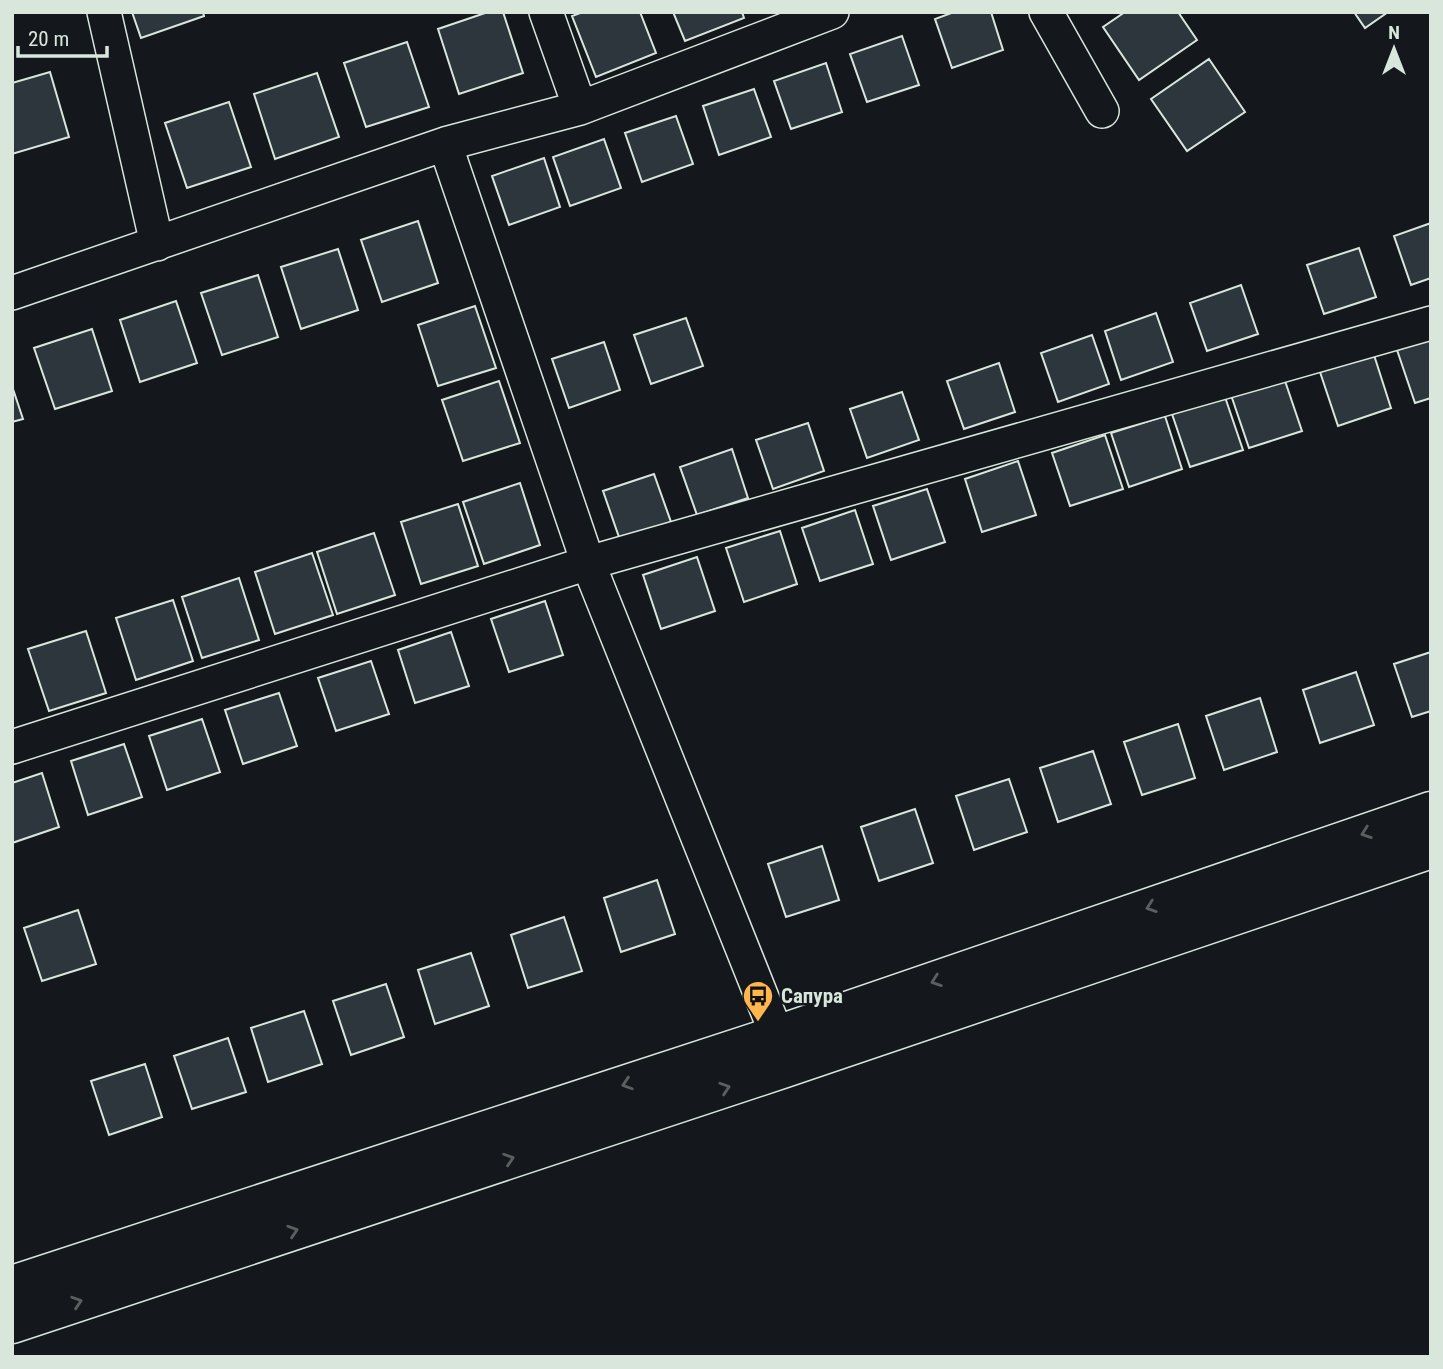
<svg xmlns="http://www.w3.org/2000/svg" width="1443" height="1369" font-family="'Roboto Condensed',sans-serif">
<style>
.building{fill:#2c363c;stroke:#d8e6dc;stroke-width:2}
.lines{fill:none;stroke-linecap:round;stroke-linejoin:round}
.minor-casing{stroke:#d8e6dc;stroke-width:36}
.major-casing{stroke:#d8e6dc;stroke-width:41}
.minor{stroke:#14181c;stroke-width:33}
.major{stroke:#14181c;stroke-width:38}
.oneway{stroke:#59605f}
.labels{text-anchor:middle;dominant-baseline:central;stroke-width:5;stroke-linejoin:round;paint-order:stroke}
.poi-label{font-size:21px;font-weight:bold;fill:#d8e6dc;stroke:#14181c;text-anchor:start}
</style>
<rect width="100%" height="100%" fill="#14181c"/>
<path class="building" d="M132,12H203L204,16L141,38Z
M488,12H503L523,73L459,94L438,29Z
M583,12H640L656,53L596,77L572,16Z
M673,12H742L744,18L685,41Z
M954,12H991L1003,50L952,68L935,19Z
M1125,12H1178L1197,40L1139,80L1103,27Z
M1354,12H1388L1365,28Z
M902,36L919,85L867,102L850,54Z
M407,42L429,107L366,127L344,63Z
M1209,59L1245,112L1187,151L1151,99Z
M826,63L842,112L791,129L774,81Z
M50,72L69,137L12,154V83Z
M317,73L339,137L275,159L254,94Z
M754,89L771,137L719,155L703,106Z
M229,102L251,167L187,188L165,123Z
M676,116L693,164L642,182L625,133Z
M604,139L621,188L570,206L553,157Z
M544,158L560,207L509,225L492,176Z
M418,221L438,283L382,302L361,240Z
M1431,223V278L1411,285L1394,236Z
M1359,248L1376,297L1324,314L1307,265Z
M338,249L358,310L301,329L281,267Z
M258,275L278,337L222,355L201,293Z
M1241,285L1258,334L1207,351L1190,303Z
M176,301L197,363L140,382L120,320Z
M475,306L496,368L438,386L418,325Z
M1156,313L1173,362L1121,380L1105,331Z
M686,318L703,366L651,384L634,335Z
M92,329L112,391L55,409L34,348Z
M1092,335L1109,384L1058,402L1041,353Z
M1431,339V398L1415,403L1397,350Z
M604,342L620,390L569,408L552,359Z
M1374,355L1391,408L1338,426L1320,372Z
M999,363L1015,412L964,429L947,381Z
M1284,378L1302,431L1249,448L1231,395Z
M499,381L520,443L463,461L442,400Z
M12,386L23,419L12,422Z
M902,392L919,440L867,458L850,409Z
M1225,397L1243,450L1190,467L1172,414Z
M1165,416L1182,469L1129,487L1111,433Z
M808,423L824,471L773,489L756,440Z
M1105,435L1123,489L1070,506L1052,453Z
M732,449L748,498L697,515L680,467Z
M1018,461L1036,515L982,532L965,479Z
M654,474L671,522L620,540L603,491Z
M520,483L540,545L484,564L463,502Z
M927,489L945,542L891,560L873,506Z
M458,504L478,566L421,584L401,522Z
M855,510L873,564L820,581L802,528Z
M780,531L797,584L744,602L726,548Z
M374,533L395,595L337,614L317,552Z
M312,553L333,615L275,634L255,572Z
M697,557L715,611L661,629L643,575Z
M239,578L259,640L202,658L182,597Z
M173,600L193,661L136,680L116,618Z
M545,601L563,655L509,672L491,619Z
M86,631L106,693L49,711L28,649Z
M451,632L469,686L415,703L398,650Z
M1431,652V711L1412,717L1394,664Z
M371,661L389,714L336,731L318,678Z
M1356,672L1374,725L1320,743L1303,690Z
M279,693L297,746L243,764L225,710Z
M1260,698L1277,752L1224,770L1206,716Z
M202,719L220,772L167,790L149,736Z
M1178,724L1195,778L1142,795L1124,742Z
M124,744L142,797L88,815L71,761Z
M1093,751L1111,804L1058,822L1040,768Z
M42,773L59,827L12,843V783Z
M1009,779L1027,832L974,850L956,796Z
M915,809L933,863L879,881L861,827Z
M822,846L839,900L786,917L768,864Z
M657,880L675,934L621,952L604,898Z
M78,910L96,964L42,981L24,928Z
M564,917L582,971L528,988L511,935Z
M471,953L489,1006L435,1024L418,970Z
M386,984L404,1037L351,1055L333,1001Z
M304,1011L322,1064L268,1082L251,1028Z
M228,1038L246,1092L192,1109L174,1056Z
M145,1064L162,1117L109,1135L91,1081Z"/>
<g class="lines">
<g class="minor-casing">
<path id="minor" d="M104,12L157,244
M546,12L580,108
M1046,12L1102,111
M445,144L588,563L777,1035
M12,293L445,144L580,108L832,12
M12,747L588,563L1431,323"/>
</g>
<g class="major-casing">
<path id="major" d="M12,1285L777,1035L1431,811
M12,1324L785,1068L1431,849"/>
</g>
<use href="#minor" class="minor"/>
<use href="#major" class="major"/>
</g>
<defs><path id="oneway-chevron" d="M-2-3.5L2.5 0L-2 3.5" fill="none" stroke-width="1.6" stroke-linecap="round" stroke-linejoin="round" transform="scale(1.75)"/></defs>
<g class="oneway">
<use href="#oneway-chevron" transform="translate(1366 833) rotate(161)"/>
<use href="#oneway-chevron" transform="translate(1151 907) rotate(161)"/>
<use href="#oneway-chevron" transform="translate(936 981) rotate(161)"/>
<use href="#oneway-chevron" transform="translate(627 1084) rotate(162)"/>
<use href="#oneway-chevron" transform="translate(725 1088) rotate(-18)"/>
<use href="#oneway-chevron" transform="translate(509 1159) rotate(-18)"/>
<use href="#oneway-chevron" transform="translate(293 1231) rotate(-18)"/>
<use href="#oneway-chevron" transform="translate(77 1302) rotate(-18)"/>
</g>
<defs>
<g id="bus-pin" transform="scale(1.575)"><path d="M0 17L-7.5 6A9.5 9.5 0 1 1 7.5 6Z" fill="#ffb74d" stroke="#14181c"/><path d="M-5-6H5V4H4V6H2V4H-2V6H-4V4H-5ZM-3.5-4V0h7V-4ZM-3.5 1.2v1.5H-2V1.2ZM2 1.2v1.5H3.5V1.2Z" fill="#111"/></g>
</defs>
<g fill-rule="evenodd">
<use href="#bus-pin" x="758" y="996"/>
</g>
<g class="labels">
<g class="poi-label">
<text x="781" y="996">Сапура</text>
</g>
</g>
<rect width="1443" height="1369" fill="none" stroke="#d8e6dc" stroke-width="28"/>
<g transform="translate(1394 49)" stroke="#14181c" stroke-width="5" paint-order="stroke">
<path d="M0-5L12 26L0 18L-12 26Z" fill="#d8e6dc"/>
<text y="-10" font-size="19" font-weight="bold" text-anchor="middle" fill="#d8e6dc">N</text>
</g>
<path d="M18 46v10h89v-10" fill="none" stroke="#d8e6dc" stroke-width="3.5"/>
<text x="28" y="46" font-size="21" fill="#d8e6dc" stroke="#14181c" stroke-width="5" paint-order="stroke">20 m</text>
</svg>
